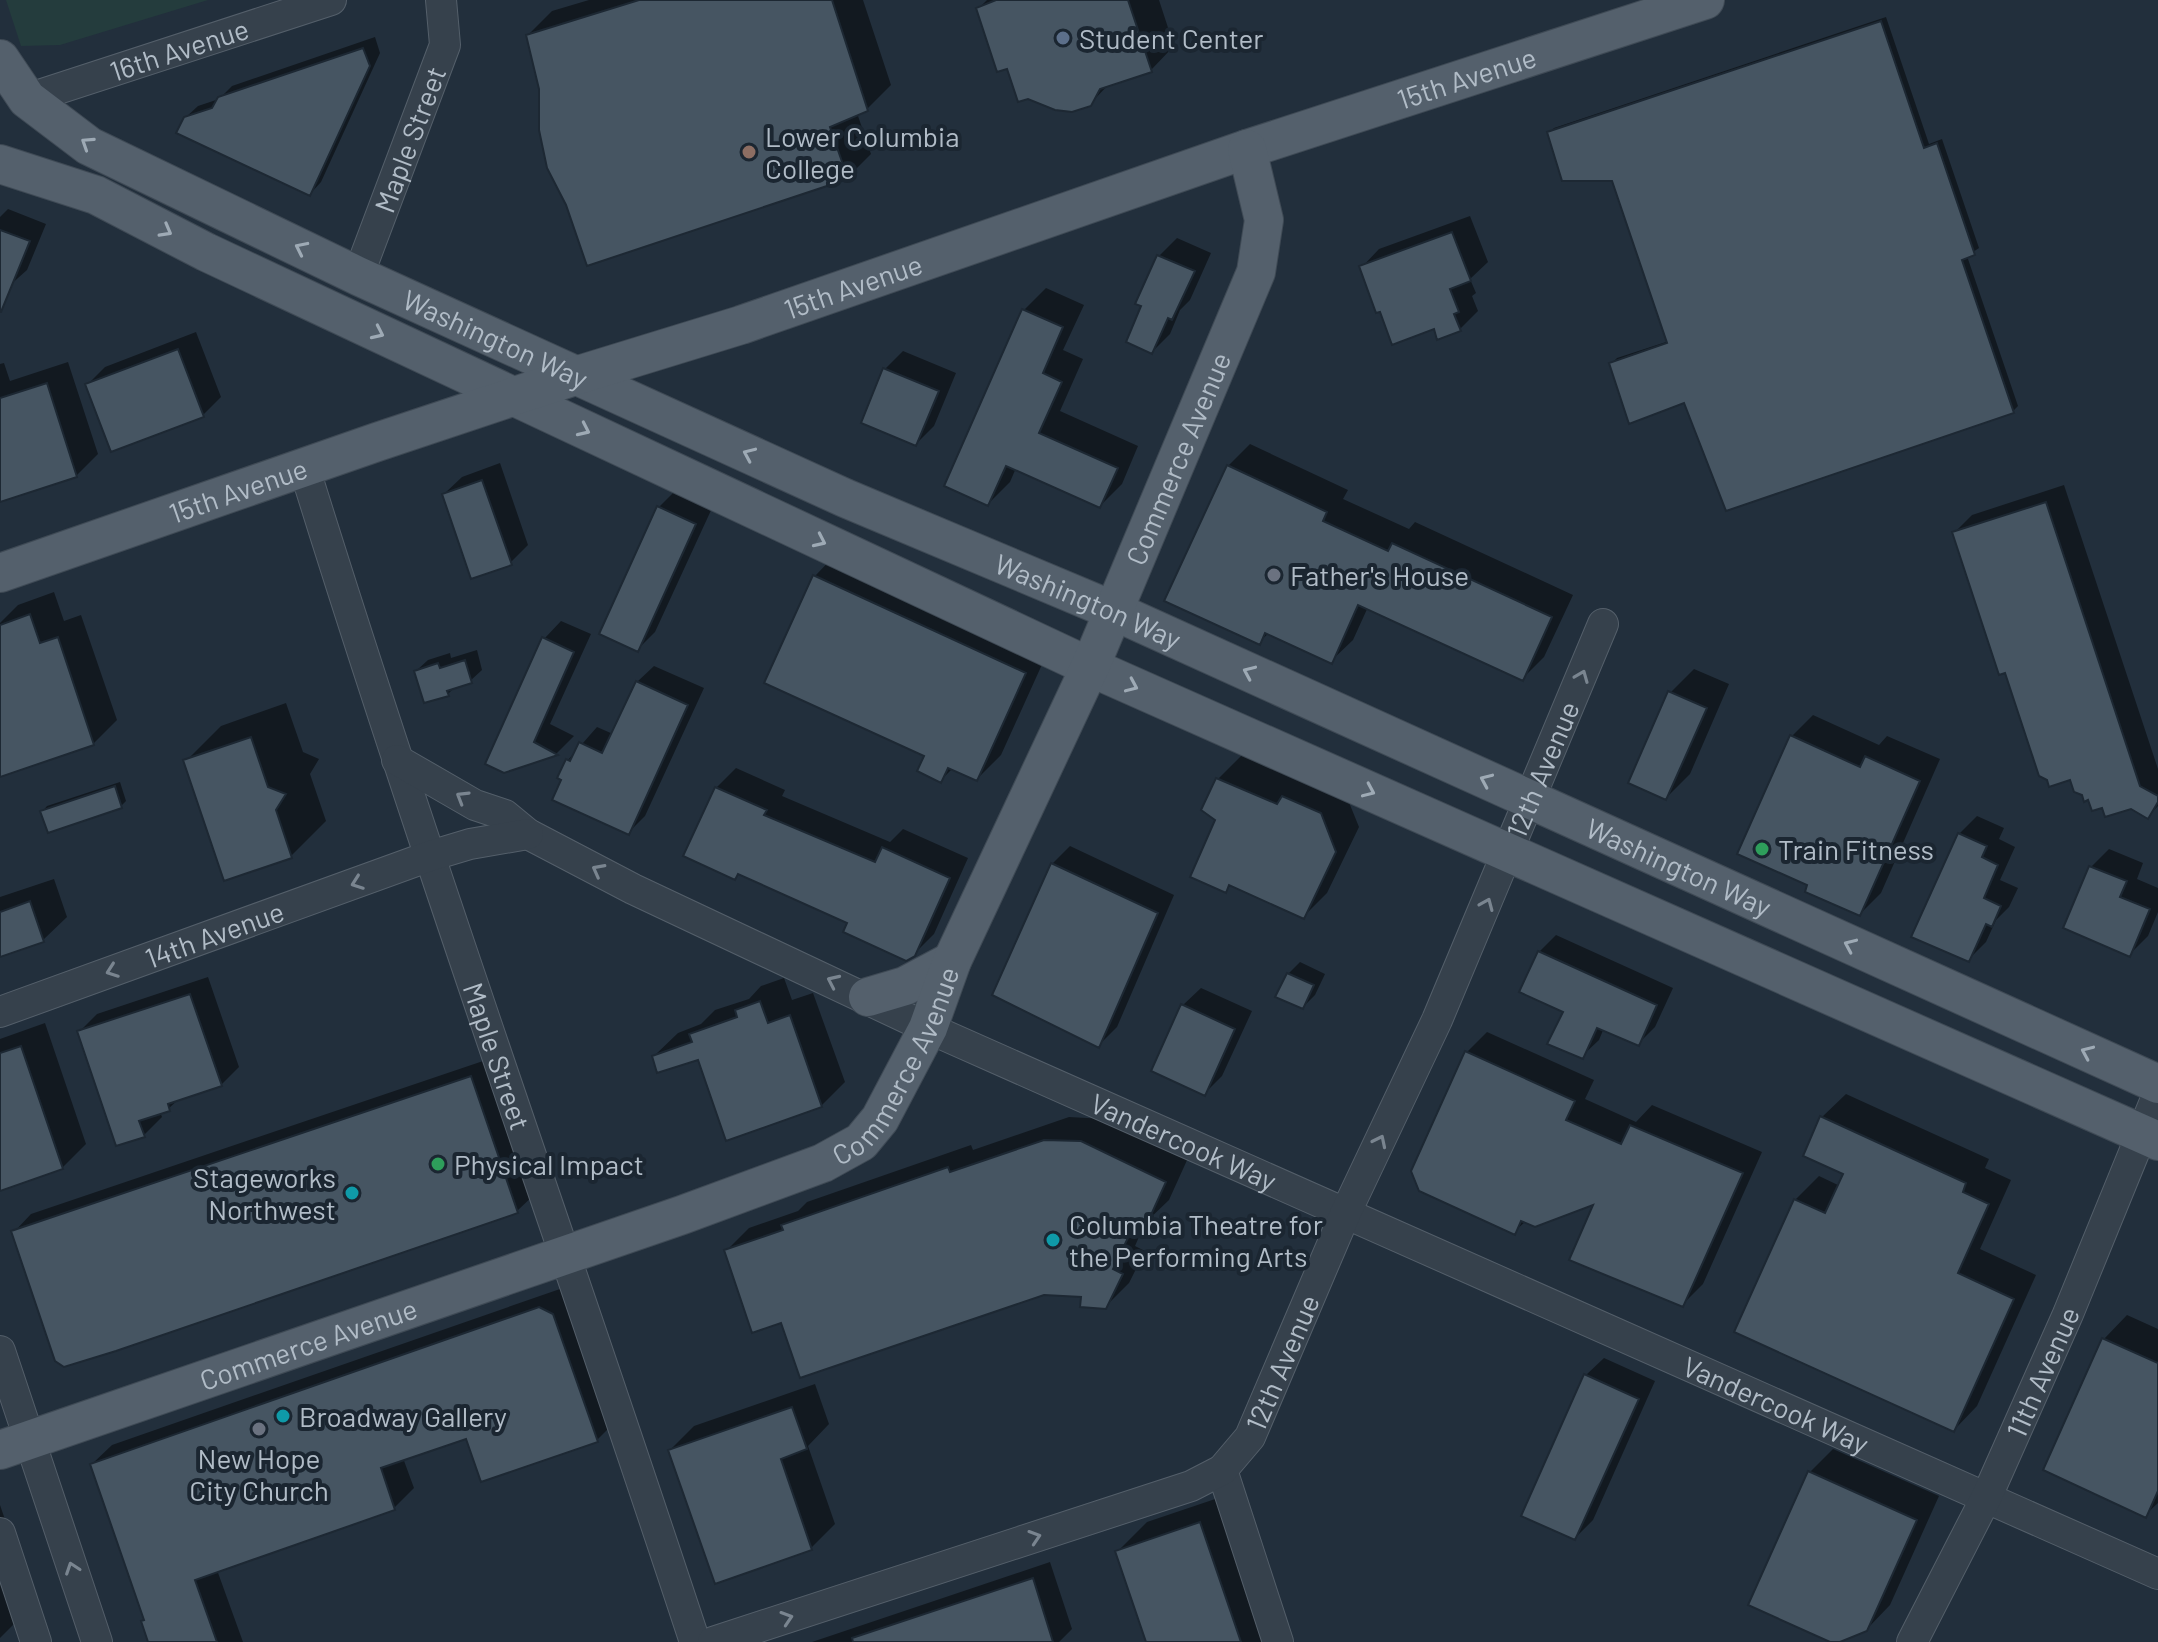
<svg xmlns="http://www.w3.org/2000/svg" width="2158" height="1642" font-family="Barlow,sans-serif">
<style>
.green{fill:#243c3d}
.shadow{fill:#0007}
.building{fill:#465562;stroke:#1d2833;stroke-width:2}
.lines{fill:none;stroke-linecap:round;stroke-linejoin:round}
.minor-casing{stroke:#545f6a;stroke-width:32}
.major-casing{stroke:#3f4a55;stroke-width:40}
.minor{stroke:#36414c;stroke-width:30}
.major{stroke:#54606c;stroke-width:38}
.oneway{stroke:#9eaab5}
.oneway2{stroke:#7a8590}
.service-dot{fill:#5c6f8a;stroke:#1b2631;stroke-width:3}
.education-dot{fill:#8d6e63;stroke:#1b2631;stroke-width:3}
.worship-dot{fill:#6b7280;stroke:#1b2631;stroke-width:3}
.leisure-dot{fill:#2e9e5b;stroke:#1b2631;stroke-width:3}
.culture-dot{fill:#0f9aa8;stroke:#1b2631;stroke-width:3}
.labels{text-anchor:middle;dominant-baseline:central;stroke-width:8;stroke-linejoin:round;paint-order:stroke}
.poi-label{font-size:28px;fill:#b1bcc7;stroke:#1b2631;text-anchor:start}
.street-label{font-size:28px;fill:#b1bcc7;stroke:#1b2631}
</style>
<rect width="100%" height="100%" fill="#222f3c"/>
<path class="green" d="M6,0H208L60,45L21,46Z"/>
<path class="shadow" d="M589,0H863L891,85L867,109L857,113L871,154L847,178L528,35L552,11Z
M987,0H1159L1174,46L1151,70L1110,83L1090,104L1008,66L979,8Z
M1886,17L1929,144L1942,139L1979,248L1967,256L2018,406L2013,411L1686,400L1612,363L1617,358L1669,341L1613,179L1549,133L1554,128Z
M375,37L380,53L321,182L310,194L185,118L198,106L219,99L232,86Z
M8,209L46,224L27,270L0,294V217Z
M1470,216L1488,262L1470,279L1476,293L1472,296L1478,311L1460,329L1435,326L1362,267L1379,249Z
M1177,238L1211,253L1190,300L1180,310L1170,334L1152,352L1144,305L1138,303L1159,256Z
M1046,288L1084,305L1063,350L1083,359L1060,411L1138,446L1122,484L1100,506L1016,468L1010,482L988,504L1024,310Z
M196,332L221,397L203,415L87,385L105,367Z
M903,351L956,373L934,426L916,444L863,422L885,369Z
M68,362L98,454L76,476L0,500V364L4,363L10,381Z
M1250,444L1348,490L1343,499L1409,529L1415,522L1573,595L1544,657L1522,679L1368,607L1353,640L1331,661L1269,633L1259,642L1228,466Z
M500,463L528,545L510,563L444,494L462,477Z
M2064,485L2158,769V806L2148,816L2131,806L2103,805L2090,798L2072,777L2006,671L1954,533L1972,515Z
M677,489L713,506L655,632L637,650L659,507Z
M838,552L1049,649L1001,755L977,779L953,768L941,780L815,576Z
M54,592L64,621L81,615L117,720L93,744L0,775V623L18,605Z
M561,621L591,634L550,724L574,736L557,753L504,771L544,639Z
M477,650L482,670L470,681L456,686L448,694L416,671L428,660L450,653L451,658Z
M654,666L704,688L645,816L628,833L560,777L568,760L597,727L613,734L637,682Z
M1694,669L1729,684L1690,774L1666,798L1670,693Z
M286,703L303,752L319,759L310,774L326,821L291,856L186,761L221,726Z
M1813,715L1879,745L1887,736L1940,759L1881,893L1860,914L1810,884L1792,736Z
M1242,755L1300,780L1344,790L1359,827L1327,893L1303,917L1232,884L1225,891L1218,819V779Z
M736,768L785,790L782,796L890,842L903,829L968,858L934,934L914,954L850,922L739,873L735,877L716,788Z
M120,782L126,801L121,806L42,812L47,806Z
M1977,816L2004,828L1999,839L2015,847L2000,880L2018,888L2009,907L1996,920L1986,942L1968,960L1959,834Z
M1070,846L1174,895L1117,1027L1099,1045L1052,864Z
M2109,849L2143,863L2137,879L2158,888V912L2148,936L2130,954L2066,927L2091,867Z
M54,879L67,917L43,940L0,954V897Z
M1556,935L1673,988L1655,1027L1638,1044L1604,1028L1599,1040L1582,1056L1539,952Z
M1300,962L1325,974L1315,995L1303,1007L1288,974Z
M208,977L239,1067L221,1085L179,1099L168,1109L160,1112L162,1117L144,1135L79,1032L97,1014Z
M784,978L792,1000L813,993L845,1082L821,1106L700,1058L654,1056L678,1033L701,1024L715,1010L749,999L761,986Z
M1201,988L1252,1011L1222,1076L1204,1094L1183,1005Z
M45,1023L86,1144L62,1168L0,1189V1039Z
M1487,1032L1594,1080L1585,1099L1636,1122L1652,1105L1762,1152L1703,1284L1682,1305L1597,1201L1526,1221L1514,1232L1467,1052Z
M489,1059L535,1194L517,1211L14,1232L31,1214Z
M1846,1094L1989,1159L1985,1168L2011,1180L1980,1249L2036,1275L1977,1406L1954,1430L1795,1200L1819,1176L1840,1186L1846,1173L1822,1117Z
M1069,1117L1105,1119L1188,1158L1169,1200L1145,1223L1135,1246L1145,1251L1129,1283L1105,1307L1083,1295L1044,1293L782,1320L726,1251L749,1228L798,1211L807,1202L971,1145L973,1150Z
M560,1289L569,1291L616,1421L597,1440L467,1436L403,1458L414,1488L394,1508L217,1570L243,1642H150L146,1618L92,1464L112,1445Z
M2127,1315L2158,1329V1503L2145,1515L2104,1339Z
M1604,1358L1655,1381L1593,1520L1575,1538L1586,1375Z
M815,1384L829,1424L808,1446L835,1524L811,1548L670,1450L694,1426Z
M1833,1449L1939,1496L1890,1605L1866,1630L1810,1472Z
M1230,1494L1267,1642H1148L1117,1552L1147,1522Z
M0,1505L34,1604L0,1638Z
M1050,1562L1072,1629L1059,1642H812Z"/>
<path class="building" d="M639,0H832L868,111L830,127L848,179L587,266L566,205L547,168L539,130V89L526,35Z
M996,0H1128L1152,72L1100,89L1091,106L1072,112L1055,110L1028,99L1018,102L1007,69L997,72L976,8Z
M1881,21L1924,148L1937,143L1975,255L1962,260L2014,413L1726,511L1684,403L1629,424L1609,363L1667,343L1612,181H1562L1547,132Z
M363,48L370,66L310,196L176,133L184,117L212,108L218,97Z
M0,230L30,241L1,312H0Z
M1452,232L1471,281L1450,289L1459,312L1454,314L1461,331L1437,340L1434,329L1392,345L1380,312L1376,313L1359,266Z
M1157,255L1195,271L1172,320L1168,318L1152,354L1126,342L1141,306L1135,304Z
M1022,309L1063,327L1043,373L1062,382L1039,433L1118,468L1100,508L1006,466L988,506L944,486Z
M178,349L204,417L111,452L85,384Z
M883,368L939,391L916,446L861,423Z
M47,383L77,477L0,502V398Z
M1227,465L1327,512L1323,521L1388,551L1392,543L1552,617L1523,681L1358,605L1332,664L1265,633L1260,645L1164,601Z
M482,480L512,565L471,579L442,494Z
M2046,502L2140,786L2158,796V802L2148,819L2131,809L2105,817L2102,808L2092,811L2088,800L2084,802L2082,795L2074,792L2070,780L2049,787L2047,780L2039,776L2005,673L1999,675L1952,532Z
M657,506L696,524L638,652L599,634Z
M813,575L1026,673L977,781L948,768L941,783L917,771L924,756L764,683Z
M30,614L40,643L58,637L94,745L0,777V625Z
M542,637L574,652L534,742L558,755L504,773L485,764Z
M465,660L472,683L447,691L449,696L424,703L414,671L438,663L440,668Z
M636,681L688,705L629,835L552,800L561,780L557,778L566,759L570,761L579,742L602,753Z
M1668,691L1707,708L1666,800L1628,783Z
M1790,735L1860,767L1865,756L1920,781L1860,916L1805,892L1807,885L1737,854Z
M251,737L268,787L286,794L276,810L292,858L224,881L183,760Z
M1216,778L1277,804L1282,796L1321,813L1336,852L1304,919L1229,885L1226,893L1190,877L1215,820L1201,810Z
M115,786L122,808L48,833L40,811Z
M715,787L767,810L764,815L875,862L882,847L950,878L915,956L906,961L843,932L847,923L738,874L735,880L683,856Z
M1958,833L1987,846L1982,857L1998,865L1984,898L2001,906L1992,927L1986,924L1969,962L1911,937Z
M1051,863L1158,913L1099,1048L992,995Z
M2089,866L2127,881L2120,897L2150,909L2130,957L2063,928Z
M30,901L44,942L0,957V912Z
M1538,951L1657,1005L1639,1046L1597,1028L1583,1059L1547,1044L1563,1012L1519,992Z
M1287,973L1314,985L1303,1009L1275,997Z
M190,994L222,1086L168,1104L170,1111L139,1121L145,1137L116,1146L77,1031Z
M760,1001L768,1023L790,1015L822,1107L726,1141L698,1060L657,1073L652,1056L692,1042L689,1034L737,1017L735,1010Z
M1181,1004L1235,1029L1205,1096L1151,1071Z
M21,1046L63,1169L0,1191V1053Z
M1465,1051L1575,1101L1566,1120L1621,1144L1630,1125L1743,1173L1683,1307L1569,1260L1593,1205L1535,1227L1521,1221L1515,1235L1419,1191L1411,1171Z
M471,1076L518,1213L116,1351L64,1367L55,1361L11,1231Z
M1820,1116L1966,1183L1963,1192L1989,1204L1958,1273L2014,1299L1954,1432L1734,1332L1794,1199L1825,1213L1843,1174L1803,1156Z
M1044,1140L1081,1141L1166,1182L1146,1226L1136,1221L1113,1269L1123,1274L1106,1309L1080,1307L1081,1297L1044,1295L800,1378L781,1323L752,1333L724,1250L783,1230L781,1225L948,1167L950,1172Z
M539,1307L553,1314L598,1442L481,1482L466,1439L381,1468L395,1510L195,1580L217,1642H148L141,1621L144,1620L90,1464Z
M2102,1338L2158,1363V1491L2146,1518L2043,1470Z
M1584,1374L1639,1399L1575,1540L1521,1516Z
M792,1407L807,1449L781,1459L812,1550L715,1584L668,1450Z
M1808,1471L1917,1520L1867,1631L1840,1642H1830L1748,1605Z
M1200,1522L1241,1642H1146L1115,1551Z
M1033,1578L1053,1642H853L852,1638Z"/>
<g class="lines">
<g class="minor-casing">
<g id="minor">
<path id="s1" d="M27,99L331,0"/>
<path id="s2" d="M358,276L445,45L441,0"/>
<path id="s3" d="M304,467C426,861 566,1250 695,1642"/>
<path id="s4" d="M397,760L475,805L505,815L528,834L633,889L928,1028L2158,1574"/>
<path id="s5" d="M0,1012L430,856L470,844L528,834"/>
<path d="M0,1351L97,1642"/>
<path d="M1222,1470L1278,1642"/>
<path d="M0,1533L36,1642"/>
<path id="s6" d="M713,1642L1191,1486L1222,1470L1250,1437L1346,1212L1437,1020L1603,624"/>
<path id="s7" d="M1912,1642L1987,1496L2068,1314L2158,1094"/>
</g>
</g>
<g class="major-casing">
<g id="major">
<path id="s8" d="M0,59L27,99L89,146L358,276L845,498L1114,611L2158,1084"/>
<path d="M0,164L96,195L206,252L1090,667L2158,1141"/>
<path id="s9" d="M0,573L377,442L575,376L741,325L1247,149L1705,0"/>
<path d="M868,997L905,986L952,961"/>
<path id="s10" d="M0,1450L682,1215L823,1163L861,1142L880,1119L928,1028L952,961L1090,667L1256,272L1264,220L1247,149"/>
</g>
</g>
<use href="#minor" class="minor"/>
<use href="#major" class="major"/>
</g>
<defs><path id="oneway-chevron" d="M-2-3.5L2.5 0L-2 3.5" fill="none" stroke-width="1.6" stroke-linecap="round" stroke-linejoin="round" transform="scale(2)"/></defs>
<g class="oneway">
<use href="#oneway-chevron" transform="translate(87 143) rotate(-147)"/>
<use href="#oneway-chevron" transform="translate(166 231) rotate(29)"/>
<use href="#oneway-chevron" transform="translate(301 248) rotate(-154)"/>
<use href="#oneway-chevron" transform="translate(378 333) rotate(25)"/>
<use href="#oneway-chevron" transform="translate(584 430) rotate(25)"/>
<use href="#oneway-chevron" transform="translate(749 454) rotate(-156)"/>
<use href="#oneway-chevron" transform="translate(820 541) rotate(25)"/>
<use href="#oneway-chevron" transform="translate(1249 672) rotate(-156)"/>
<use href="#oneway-chevron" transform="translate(1132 686) rotate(24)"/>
<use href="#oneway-chevron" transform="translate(1486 780) rotate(-156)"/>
<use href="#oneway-chevron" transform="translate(1369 791) rotate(24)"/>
<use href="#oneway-chevron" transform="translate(1850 945) rotate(-156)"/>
<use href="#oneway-chevron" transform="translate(2087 1052) rotate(-156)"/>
</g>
<g class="oneway2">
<use href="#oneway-chevron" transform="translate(1582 676) rotate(-68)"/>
<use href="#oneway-chevron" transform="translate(462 797) rotate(-149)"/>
<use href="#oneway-chevron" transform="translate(598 870) rotate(-152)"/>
<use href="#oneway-chevron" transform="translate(357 883) rotate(160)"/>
<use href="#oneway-chevron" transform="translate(1487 904) rotate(-67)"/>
<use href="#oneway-chevron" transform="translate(112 971) rotate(160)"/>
<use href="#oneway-chevron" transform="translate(833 981) rotate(-155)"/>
<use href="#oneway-chevron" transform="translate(1380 1141) rotate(-64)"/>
<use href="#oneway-chevron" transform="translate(1035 1537) rotate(-18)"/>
<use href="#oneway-chevron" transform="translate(72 1568) rotate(-109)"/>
<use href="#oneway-chevron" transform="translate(787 1618) rotate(-18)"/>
</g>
<circle class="service-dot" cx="1063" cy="38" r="8"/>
<circle class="education-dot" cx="749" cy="152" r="8"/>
<g class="worship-dot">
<circle cx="1274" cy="575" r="8"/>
<circle cx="259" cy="1429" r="8"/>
</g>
<g class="leisure-dot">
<circle cx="1762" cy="849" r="8"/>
<circle cx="438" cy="1164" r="8"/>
</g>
<g class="culture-dot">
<circle cx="352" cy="1193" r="8"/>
<circle cx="1053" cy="1240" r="8"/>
<circle cx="283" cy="1416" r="8"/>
</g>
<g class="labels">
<g class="poi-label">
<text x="1079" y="38">Student Center</text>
<text x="765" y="136">Lower Columbia<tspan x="765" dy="32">College</tspan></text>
<text x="1290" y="575">Father's House</text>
<text x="1778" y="849">Train Fitness</text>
<text x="454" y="1164">Physical Impact</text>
<text x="336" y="1177" text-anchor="end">Stageworks<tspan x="336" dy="32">Northwest</tspan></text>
<text x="1069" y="1224">Columbia Theatre for<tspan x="1069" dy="32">the Performing Arts</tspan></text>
<text x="299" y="1416">Broadway Gallery</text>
<text x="259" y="1458" text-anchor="middle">New Hope<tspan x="259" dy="32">City Church</tspan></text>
</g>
<g class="street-label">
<text stroke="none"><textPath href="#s1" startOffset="160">16th Avenue</textPath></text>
<text stroke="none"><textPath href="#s9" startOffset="1548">15th Avenue</textPath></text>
<text stroke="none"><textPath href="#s2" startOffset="146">Maple Street</textPath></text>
<text stroke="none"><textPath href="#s9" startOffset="900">15th Avenue</textPath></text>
<text stroke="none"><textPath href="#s8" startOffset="576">Washington Way</textPath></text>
<text stroke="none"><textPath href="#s10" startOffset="1670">Commerce Avenue</textPath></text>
<text stroke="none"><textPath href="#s9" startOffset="252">15th Avenue</textPath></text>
<text stroke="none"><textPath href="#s8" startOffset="1224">Washington Way</textPath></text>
<text stroke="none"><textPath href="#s6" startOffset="1310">12th Avenue</textPath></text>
<text stroke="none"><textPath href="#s8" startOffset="1872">Washington Way</textPath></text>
<text stroke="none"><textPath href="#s5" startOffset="228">14th Avenue</textPath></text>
<text stroke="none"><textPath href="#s3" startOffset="620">Maple Street</textPath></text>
<text stroke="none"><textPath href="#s10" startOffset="998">Commerce Avenue</textPath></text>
<text stroke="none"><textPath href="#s4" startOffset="876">Vandercook Way</textPath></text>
<text stroke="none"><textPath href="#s10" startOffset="326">Commerce Avenue</textPath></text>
<text stroke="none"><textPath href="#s6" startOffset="662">12th Avenue</textPath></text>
<text stroke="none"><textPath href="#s7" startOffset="300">11th Avenue</textPath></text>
<text stroke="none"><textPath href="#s4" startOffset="1524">Vandercook Way</textPath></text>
</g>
</g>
</svg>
